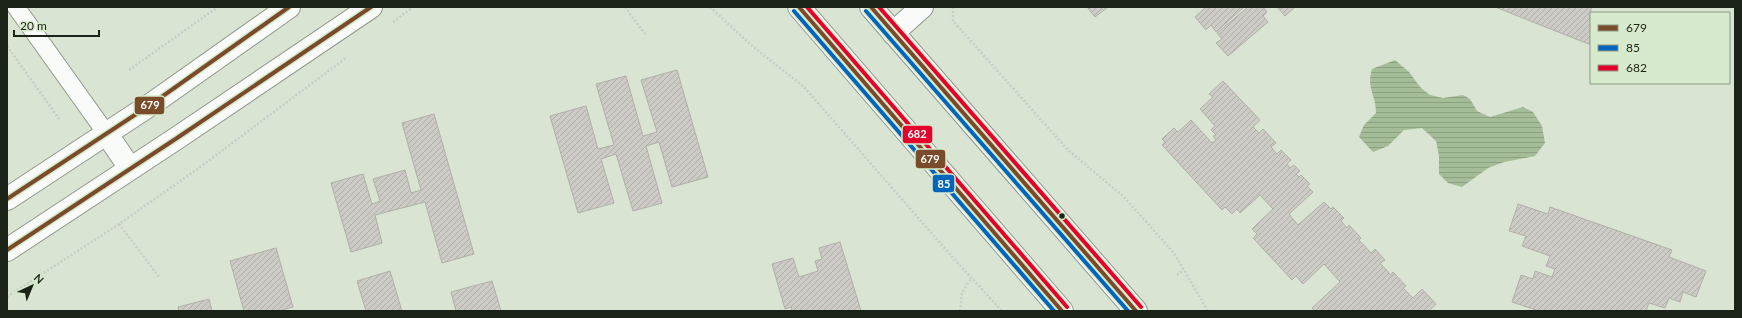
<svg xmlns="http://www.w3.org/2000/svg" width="1742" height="318" font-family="Lato,sans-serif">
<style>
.water{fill:url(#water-rules)}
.building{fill:url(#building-hatch);stroke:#b1afa9}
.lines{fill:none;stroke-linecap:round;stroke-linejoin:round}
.service-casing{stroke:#90988c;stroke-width:19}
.minor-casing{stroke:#90988c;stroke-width:24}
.secondary-casing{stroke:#90988c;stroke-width:24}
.path{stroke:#caccc8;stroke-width:2.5;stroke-dasharray:2 2;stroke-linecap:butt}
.service{stroke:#f9fbf8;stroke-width:17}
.minor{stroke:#f9fbf8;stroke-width:22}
.secondary{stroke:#f9fbf8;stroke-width:22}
.bus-1-casing{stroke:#d7eacd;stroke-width:7}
.bus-2-casing{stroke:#d7eacd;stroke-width:7}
.bus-3-casing{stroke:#d7eacd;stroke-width:7}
.bus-1{stroke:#7a4b2a;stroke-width:4}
.bus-2{stroke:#0065bd;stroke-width:4}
.bus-3{stroke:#e4002b;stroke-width:4}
.bus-dot{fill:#1b2217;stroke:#d7eacd;stroke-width:1.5}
.line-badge{stroke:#d7eacd;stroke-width:1.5}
.badge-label{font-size:11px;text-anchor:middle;font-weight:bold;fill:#fff}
</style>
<defs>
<pattern id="water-rules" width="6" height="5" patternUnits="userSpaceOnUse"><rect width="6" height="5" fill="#a4bc97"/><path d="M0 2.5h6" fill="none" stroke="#8da181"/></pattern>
<pattern id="building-hatch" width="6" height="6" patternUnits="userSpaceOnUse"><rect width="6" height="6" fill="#cdcbc5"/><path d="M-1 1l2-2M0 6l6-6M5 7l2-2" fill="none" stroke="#afaea8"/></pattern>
</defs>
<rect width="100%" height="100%" fill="#d9e4d3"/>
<path class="water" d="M1395,60L1409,72L1421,88L1430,95L1443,98L1463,95L1470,99L1477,111L1490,117L1523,107L1533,112L1542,126L1545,143L1535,156L1504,162L1488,168L1462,187L1448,183L1439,174V156L1436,141L1422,128L1404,130L1388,146L1373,152L1359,137L1364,125L1376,113C1376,95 1366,88 1372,69Z"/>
<path class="building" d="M1087,7H1108L1095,17Z
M1206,7H1244L1216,32L1211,25L1206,30L1195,17Z
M1248,7H1263L1267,12L1263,16L1268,22L1228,56L1216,43L1222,39L1217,33Z
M1277,7H1295L1285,16Z
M1495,7H1592L1590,12L1592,13L1591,45Z
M677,70L708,177L672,187L659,142L646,146L662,203L633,211L616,154L601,159L614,203L578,213L550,116L586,106L598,149L614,145L596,84L626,76L643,136L657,132L641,80Z
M1223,81L1260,120L1253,127L1259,133L1263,129L1276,143L1271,147L1277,154L1281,150L1291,160L1287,164L1290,168L1294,165L1300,171L1296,174L1299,177L1301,175L1310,184L1307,186L1313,192L1289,214L1298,225L1324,202L1331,209L1333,207L1344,218L1341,221L1347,228L1349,225L1361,238L1359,240L1371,253L1375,249L1385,260L1380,263L1391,275L1393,272L1406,286L1403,288L1413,298L1422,289L1436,304L1429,311H1315L1312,308L1340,282L1324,264L1303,284L1296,276L1292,280L1253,238L1257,234L1252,229L1273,209L1260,195L1240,213L1237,209L1232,214L1225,207L1222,210L1162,145L1165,142L1162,139L1174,128L1178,132L1191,120L1212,143L1216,140L1213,136L1216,135L1211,130L1215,126L1200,109L1213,97L1209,94Z
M434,114L474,254L442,263L425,202L375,215L382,243L351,252L331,183L363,174L372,204L380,201L373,179L405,170L411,193L421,190L402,123Z
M1518,204L1548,214L1550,207L1672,250L1669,257L1706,271L1696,297L1683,292L1680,302L1669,298L1665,308L1649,303L1646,311H1648H1539L1512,302L1521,275L1533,279L1535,271L1552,277L1555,269L1546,266L1550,256L1522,246L1526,236L1509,231Z
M840,242L861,311H792L791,307L785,309L772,264L793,258L799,277L818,271L815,261L822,259L819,248Z
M276,248L293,307L279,311H244L230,261Z
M390,271L402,311H366L357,281Z
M492,281L501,311H456L451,292Z
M209,299L212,311H179L178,307Z"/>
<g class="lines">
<g class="service-casing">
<path id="service" d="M16,7L106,133"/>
</g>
<g class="minor-casing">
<path id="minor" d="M893,33L922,7
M106,133L130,168"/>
</g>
<g class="secondary-casing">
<path id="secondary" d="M799,7L1062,311
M871,7L1136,311
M7,199L153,103L289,7
M7,250L177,138L371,7"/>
</g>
<path class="path" d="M625,7L645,34
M710,7L751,45L804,87L955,260L1002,311
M953,7V21L1068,150L1124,197L1174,253L1208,311
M393,22L413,7
M7,46L60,120
M129,70L218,7
M119,224L160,278
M1177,275L1184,270
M7,297L119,224L199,168L346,58
M960,311L962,292L972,277"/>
<use href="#service" class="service"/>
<use href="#minor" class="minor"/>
<use href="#secondary" class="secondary"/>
<g class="bus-1-casing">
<path id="bus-1" d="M799,7L1062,311
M871,7L1136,311
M7,199L153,103L289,7
M7,250L177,138L371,7"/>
</g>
<g class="bus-2-casing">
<path id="bus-2" d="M794,11L1054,311
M866,11L1128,311"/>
</g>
<g class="bus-3-casing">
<path id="bus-3" d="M807,7L1067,307
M879,7L1141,307"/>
</g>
<use href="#bus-1" class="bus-1"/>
<use href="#bus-2" class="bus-2"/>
<use href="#bus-3" class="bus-3"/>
</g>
<circle class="bus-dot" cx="1062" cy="216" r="3.5"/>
<g class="line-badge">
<rect x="134" y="96" width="31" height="19" rx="4" fill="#7a4b2a"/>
<rect x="902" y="125" width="31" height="19" rx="4" fill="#e4002b"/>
<rect x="915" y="149" width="31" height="20" rx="4" fill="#7a4b2a"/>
<rect x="932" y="174" width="23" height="19" rx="4" fill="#0065bd"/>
</g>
<g class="badge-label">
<text x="150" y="109">679</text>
<text x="917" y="138">682</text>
<text x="930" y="163">679</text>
<text x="944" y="188">85</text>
</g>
<rect width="1742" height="318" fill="none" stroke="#1b2217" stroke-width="16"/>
<rect x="1590" y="12" width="140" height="72" fill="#d7eacd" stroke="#8c9a84"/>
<rect x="1598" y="25" width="20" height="6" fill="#7a4b2a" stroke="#8c9a84"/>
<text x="1626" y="32" font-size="12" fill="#1b2217">679</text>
<rect x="1598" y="45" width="20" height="6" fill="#0065bd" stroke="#8c9a84"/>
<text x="1626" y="52" font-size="12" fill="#1b2217">85</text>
<rect x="1598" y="65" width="20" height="6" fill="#e4002b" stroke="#8c9a84"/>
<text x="1626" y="72" font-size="12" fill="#1b2217">682</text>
<g transform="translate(32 286) rotate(44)" stroke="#d7eacd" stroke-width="3" paint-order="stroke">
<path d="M0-3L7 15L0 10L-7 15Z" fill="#1b2217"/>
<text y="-6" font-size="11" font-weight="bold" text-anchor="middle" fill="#1b2217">N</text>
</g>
<path d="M14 30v6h85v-6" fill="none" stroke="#1b2217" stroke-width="2"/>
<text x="20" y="30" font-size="12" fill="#1b2217" stroke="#d7eacd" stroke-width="3" paint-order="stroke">20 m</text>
</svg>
